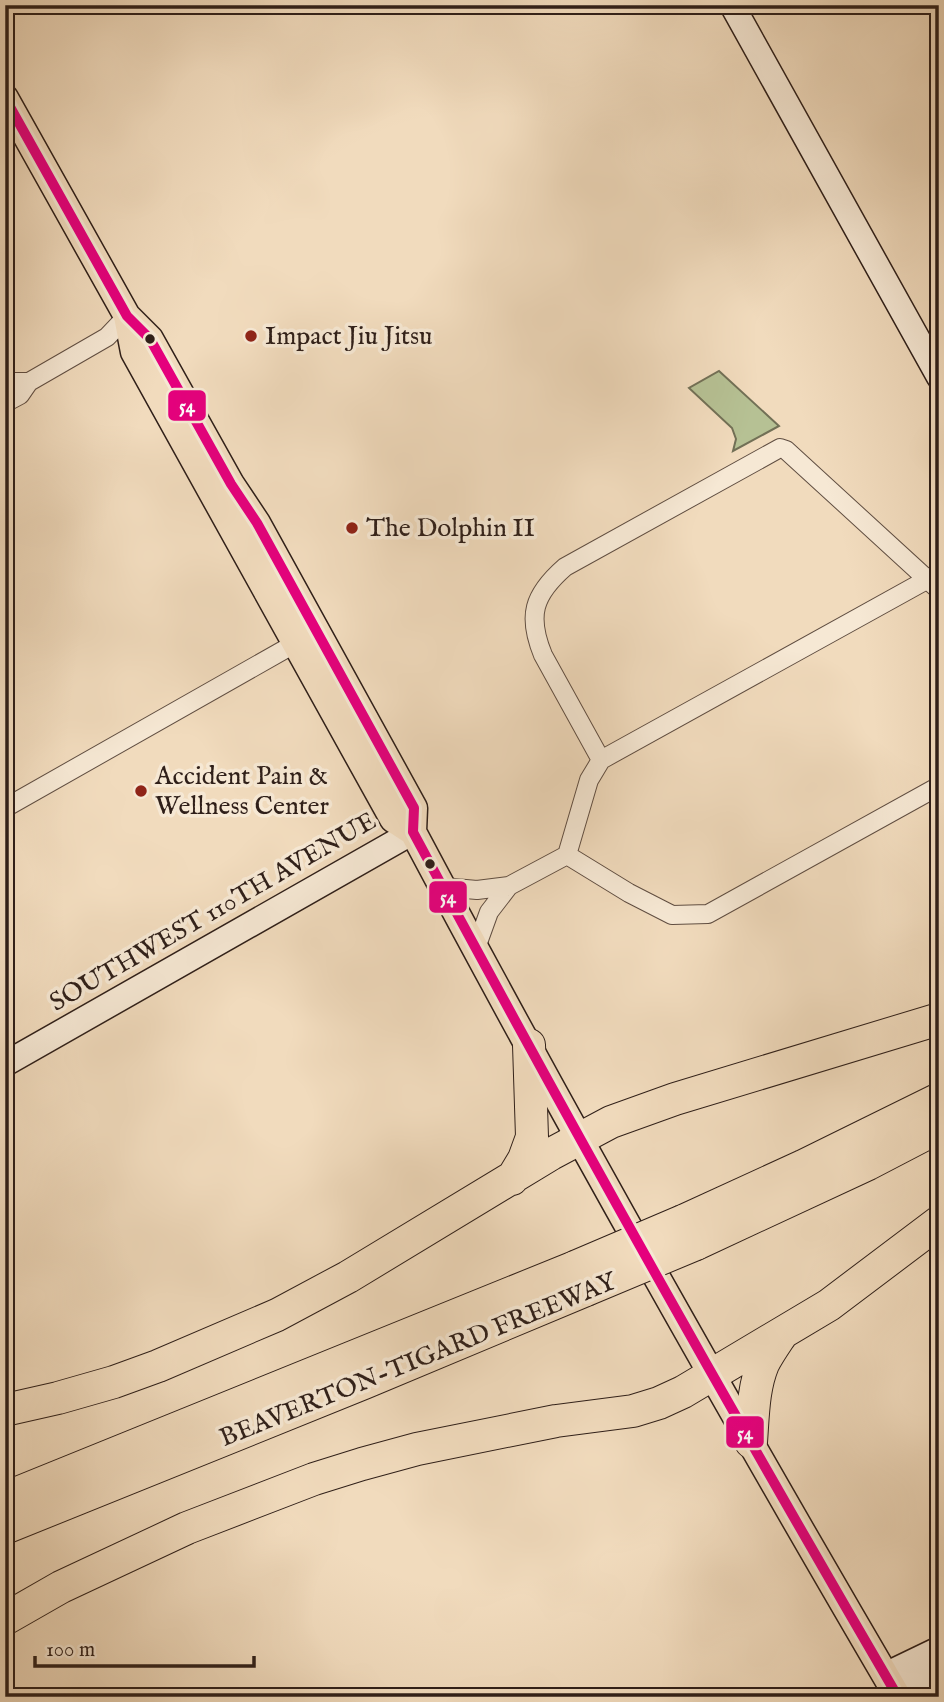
<svg xmlns="http://www.w3.org/2000/svg" width="944" height="1702" font-family="'IM FELL English',serif">
<style>
.green{fill:#b6c194;stroke:#727056;stroke-width:2}
.lines{fill:none;stroke-linecap:round;stroke-linejoin:round}
.street-casing{stroke:#604e42;stroke-width:20}
.secondary-casing{stroke:#2f1f19;stroke-width:27}
.primary-casing{stroke:#2f1f19;stroke-width:29}
.highway-casing{stroke:#2f1f19;stroke-width:34}
.street{stroke:#f6e8d4;stroke-width:18}
.secondary{stroke:#f6e8d4;stroke-width:24}
.primary{stroke:#f1dbbd;stroke-width:26}
.highway{stroke:#f1dbbd;stroke-width:32}
.highway-bridge-casing{stroke:#2f1f19;stroke-width:34;stroke-linecap:butt}
.highway-bridge{stroke:#f1dbbd;stroke-width:32}
.bus-1-casing{stroke:#f6e8d4;stroke-width:16}
.bus-1{stroke:#e5007d;stroke-width:10}
.poi-dot{fill:#8f2418;stroke:#f6e8d4;stroke-width:2.5}
.bus-dot{fill:#2f1f19;stroke:#f6e8d4;stroke-width:2.5}
.labels{text-anchor:middle;dominant-baseline:central;stroke-width:7;stroke-linejoin:round;paint-order:stroke}
.poi-label{font-size:26px;fill:#2f1f19;stroke:#f6e8d4;text-anchor:start}
.street-label{font-size:26px;fill:#2f1f19;stroke:#f6e8d4}
.line-badge{stroke:#f6e8d4;stroke-width:2.5}
.badge-label{font-size:19px;text-anchor:middle;font-weight:bold;fill:#fff}
</style>
<rect width="100%" height="100%" fill="#f1dbbd"/>
<filter id="stains"><feTurbulence type="fractalNoise" baseFrequency=".00286" numOctaves="4"/><feColorMatrix values="0 0 0 0 .2 0 0 0 0 .09 0 0 0 0 .02 0 0 0 .5 -.17"/></filter>
<radialGradient id="worn" r=".72"><stop offset=".6" stop-color="#630" stop-opacity="0"/><stop offset="1" stop-color="#630" stop-opacity=".3"/></radialGradient>
<path class="green" d="M719,371L779,426L733,451L736,439L732,428L689,388Z"/>
<g class="lines">
<g class="street-casing">
<path id="street" d="M5,386L13,382H29
M5,403L20,395L29,382L107,337L127,316
M601,760L543,655C527,616 533,595 565,567L780,448L786,450L939,590
M5,808L296,643
M567,855L629,893L672,915L708,914L939,786
M443,887L477,890L509,886L567,855L589,780L601,760L939,573
M476,948L489,912L509,886"/>
</g>
<g class="secondary-casing">
<path id="secondary" d="M732,5L939,377
M5,1064L413,832
M885,1675L939,1649
M897,1696L939,1675"/>
</g>
<g class="primary-casing">
<path id="primary" d="M5,98L127,316L134,352L393,819L413,832C568,1124 731,1412 898,1697
M127,316L150,339L231,484L257,523L414,808L413,832"/>
</g>
<g class="highway-casing">
<path id="highway" d="M512,1179L524,1159L532,1137L529,1045
M683,1221L803,1166L939,1099
M696,1244L868,1164L939,1127
M5,1410L58,1398L114,1382L158,1366L277,1315L348,1277L551,1154L611,1122L675,1099L939,1019
M751,1442C753,1416 753,1388 763,1364C768,1354 775,1344 781,1335
M5,1498L575,1267
M5,1528L364,1383L586,1290
M5,1619L61,1587L187,1528L314,1479L362,1464L417,1449L556,1421L633,1411L659,1403L683,1392L829,1305L939,1222"/>
</g>
<use href="#street" class="street"/>
<use href="#secondary" class="secondary"/>
<use href="#primary" class="primary"/>
<use href="#highway" class="highway"/>
<g class="highway-bridge-casing">
<path id="highway-bridge" d="M575,1267L683,1221
M586,1290L696,1244"/>
</g>
<use href="#highway-bridge" class="highway-bridge"/>
<g class="bus-1-casing">
<path id="bus-1" d="M5,98L127,316L150,339L231,484L257,523L414,808L413,832C569,1123 731,1411 898,1697"/>
</g>
<use href="#bus-1" class="bus-1"/>
</g>
<g class="poi-dot">
<circle cx="251" cy="336" r="7"/>
<circle cx="352" cy="528" r="7"/>
<circle cx="141" cy="791" r="7"/>
</g>
<g class="bus-dot">
<circle cx="150" cy="339" r="6"/>
<circle cx="430" cy="864" r="6"/>
</g>
<g class="labels">
<g class="poi-label">
<text x="265" y="336">Impact Jiu Jitsu</text>
<text x="366" y="528">The Dolphin II</text>
<text x="155" y="776">Accident Pain &amp;<tspan x="155" dy="30">Wellness Center</tspan></text>
</g>
<g class="street-label">
<text transform="translate(213 912) rotate(-30)">SOUTHWEST 110TH AVENUE</text>
<text transform="translate(418 1360) rotate(-22)">BEAVERTON-TIGARD FREEWAY</text>
</g>
</g>
<g class="line-badge">
<rect x="167" y="389" width="40" height="33" rx="7" fill="#e5007d"/>
<rect x="428" y="880" width="40" height="34" rx="7" fill="#e5007d"/>
<rect x="725" y="1415" width="40" height="34" rx="7" fill="#e5007d"/>
</g>
<g class="badge-label">
<text x="187" y="412">54</text>
<text x="448" y="903">54</text>
<text x="745" y="1439">54</text>
</g>
<rect width="944" height="1702" fill="none" stroke="#f1dbbd" stroke-width="28"/>
<rect x="7" y="7" width="930" height="1688" fill="none" stroke="#2f1f19" stroke-width="3.5"/>
<rect x="14" y="14" width="916" height="1674" fill="none" stroke="#2f1f19" stroke-width="2"/>
<path d="M35 1656v10h219v-10" fill="none" stroke="#2f1f19" stroke-width="3.5"/>
<text x="46" y="1656" font-size="21" fill="#2f1f19" stroke="#f6e8d4" stroke-width="5" paint-order="stroke">100 m</text>
<rect width="100%" height="100%" filter="url(#stains)"/>
<rect width="100%" height="100%" fill="url(#worn)"/>
</svg>
